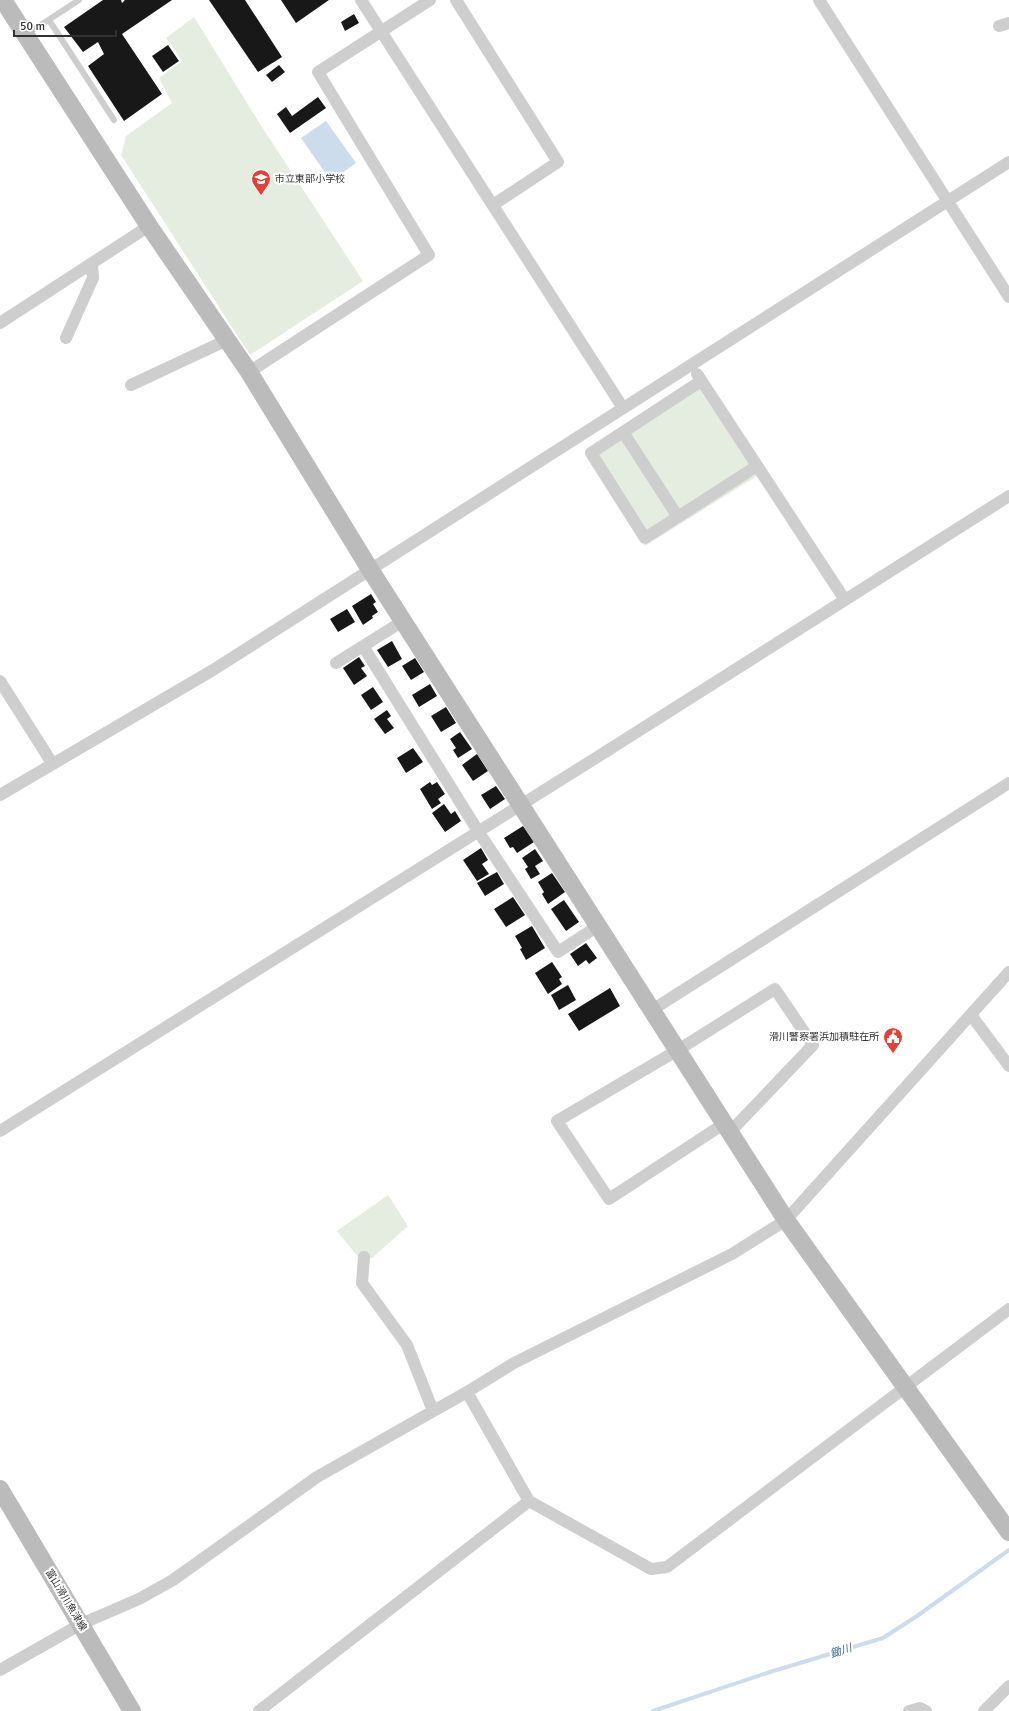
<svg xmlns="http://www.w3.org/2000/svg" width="1009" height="1711" font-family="Signika,'Noto Sans JP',sans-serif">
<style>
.green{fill:#e5ede0}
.water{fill:#cddcec}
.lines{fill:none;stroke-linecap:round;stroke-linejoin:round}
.stream{stroke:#cddcec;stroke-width:4}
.building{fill:#181818}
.lane{stroke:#cecece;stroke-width:6}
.street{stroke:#cecece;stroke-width:12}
.secondary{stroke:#bbb;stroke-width:18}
.labels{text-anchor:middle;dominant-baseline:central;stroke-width:4;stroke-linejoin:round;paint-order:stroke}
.poi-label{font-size:10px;fill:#313131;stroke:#fff;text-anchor:start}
.street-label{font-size:10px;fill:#313131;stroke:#fff}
.water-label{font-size:11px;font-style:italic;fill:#416991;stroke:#fff}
</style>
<rect width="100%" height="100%" fill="#fff"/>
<path class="green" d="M194,17L260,124L363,281L250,355L121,155L126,136L172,103L159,78L182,61L166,38Z
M694,381L757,476L645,546L586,452Z
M388,1195L408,1226L372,1258H359L337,1231Z"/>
<path class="water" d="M326,121L356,163L331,181L301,138Z"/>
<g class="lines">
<path class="stream" d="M653,1711L770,1672L883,1638L917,1616L1009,1550"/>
</g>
<path class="building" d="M103,0H121L122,3L125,0H172L122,34L162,94L124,121L88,66L104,54L98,42L83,52L64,27Z
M209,0H245L282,57L258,72Z
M281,0H329L296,23Z
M354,14L359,23L345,31L341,22Z
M168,45L179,61L163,72L152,56Z
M279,65L285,72L272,82L266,75Z
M318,97L326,108L290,133L277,114L286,107L292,116Z
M371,594L376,602L373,604L378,612L372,616L373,618L363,625L352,606Z
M347,609L355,622L338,632L330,619Z
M392,641L402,659L388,667L377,650Z
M359,657L365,666L361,668L367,676L354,685L343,668Z
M415,658L424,672L411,680L402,666Z
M430,684L437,696L419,707L412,695Z
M373,687L383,702L371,710L361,695Z
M446,707L456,723L441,732L431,716Z
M387,710L391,716L387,719L394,728L385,734L374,719Z
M460,732L472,749L458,758L453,750L456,748L450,739Z
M413,748L423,762L406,773L397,758Z
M477,754L488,771L473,781L462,765Z
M430,782L432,785L437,782L445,794L438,799L441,803L432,809L420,789Z
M496,786L505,799L490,809L481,795Z
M444,804L451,814L455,811L461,821L445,832L432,813Z
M523,826L534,842L517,853L513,847L510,848L504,838Z
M481,848L488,860L482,864L489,874L477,881L463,860Z
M535,849L543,861L535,866L540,874L531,879L525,869L528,867L522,858Z
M497,872L504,884L485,896L477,883Z
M552,873L565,892L548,904L542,894L544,892L538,882Z
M513,897L525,915L506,927L494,909Z
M564,900L579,922L566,931L551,909Z
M532,926L545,948L526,960L520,949L522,948L515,936Z
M586,943L597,958L589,964L586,960L578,966L570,954Z
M552,962L562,977L559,979L562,984L548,994L535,973Z
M568,985L576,1000L559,1010L551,995Z
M610,988L620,1006L579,1031L568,1014Z"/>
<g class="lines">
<path class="lane" d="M49,20L114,120
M27,34L79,0"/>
<path class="street" d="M361,0L623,408
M456,0L558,162L493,205
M819,0L1009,297
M999,26L1009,23
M0,323L149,226
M66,338L93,278L92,264
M249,372L429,255L318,72L430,0
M697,374L845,600
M701,381L591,453L645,538L757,466
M131,385L227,340
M623,432L678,517
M363,646L478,831L558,952L598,926
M336,663L403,621
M0,681L52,763
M0,795L213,670L1009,162
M652,1010L1009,783
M971,1015L1009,1066
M725,1123L609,1199L557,1121L678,1050L775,989L813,1045L730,1132
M0,1131L591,761L1009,496
M364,1257L362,1283L407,1345L433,1411
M467,1392L529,1501L651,1569L667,1567L1009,1309
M0,1670L81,1624L139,1599L173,1580L317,1477L467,1392L514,1363L732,1254L786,1220L1009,972
M259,1711L529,1501
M909,1711L920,1708L926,1711
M984,1711L1009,1686"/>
<path class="secondary" d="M3,0L149,226L249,372L371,571L786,1220L1009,1532
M0,1489L132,1711"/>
</g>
<defs>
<g id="school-pin" transform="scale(1)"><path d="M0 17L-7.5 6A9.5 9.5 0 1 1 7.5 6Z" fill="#df423c" stroke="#fff"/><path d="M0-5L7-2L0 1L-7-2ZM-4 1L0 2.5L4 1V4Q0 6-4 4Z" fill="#fff"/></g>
<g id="civic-pin" transform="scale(1)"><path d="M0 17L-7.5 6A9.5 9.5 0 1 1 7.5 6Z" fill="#df423c" stroke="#fff"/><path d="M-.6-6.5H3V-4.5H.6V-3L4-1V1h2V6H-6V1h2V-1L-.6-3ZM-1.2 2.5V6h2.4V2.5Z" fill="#fff"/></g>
</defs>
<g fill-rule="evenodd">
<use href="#school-pin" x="261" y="179"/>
<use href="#civic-pin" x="893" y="1037"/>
</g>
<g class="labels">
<g class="poi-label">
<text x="275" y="179">市立東部小学校</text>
<text x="879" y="1037" text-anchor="end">滑川警察署浜加積駐在所</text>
</g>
<g class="street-label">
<text transform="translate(66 1600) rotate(59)">富山滑川魚津線</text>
</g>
<g class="water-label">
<text transform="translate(841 1651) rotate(-18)">鋤川</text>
</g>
</g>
<path d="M14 30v6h102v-6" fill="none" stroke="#313131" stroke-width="2"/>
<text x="20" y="30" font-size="12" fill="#313131" stroke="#ffffff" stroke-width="3" paint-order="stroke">50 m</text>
</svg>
